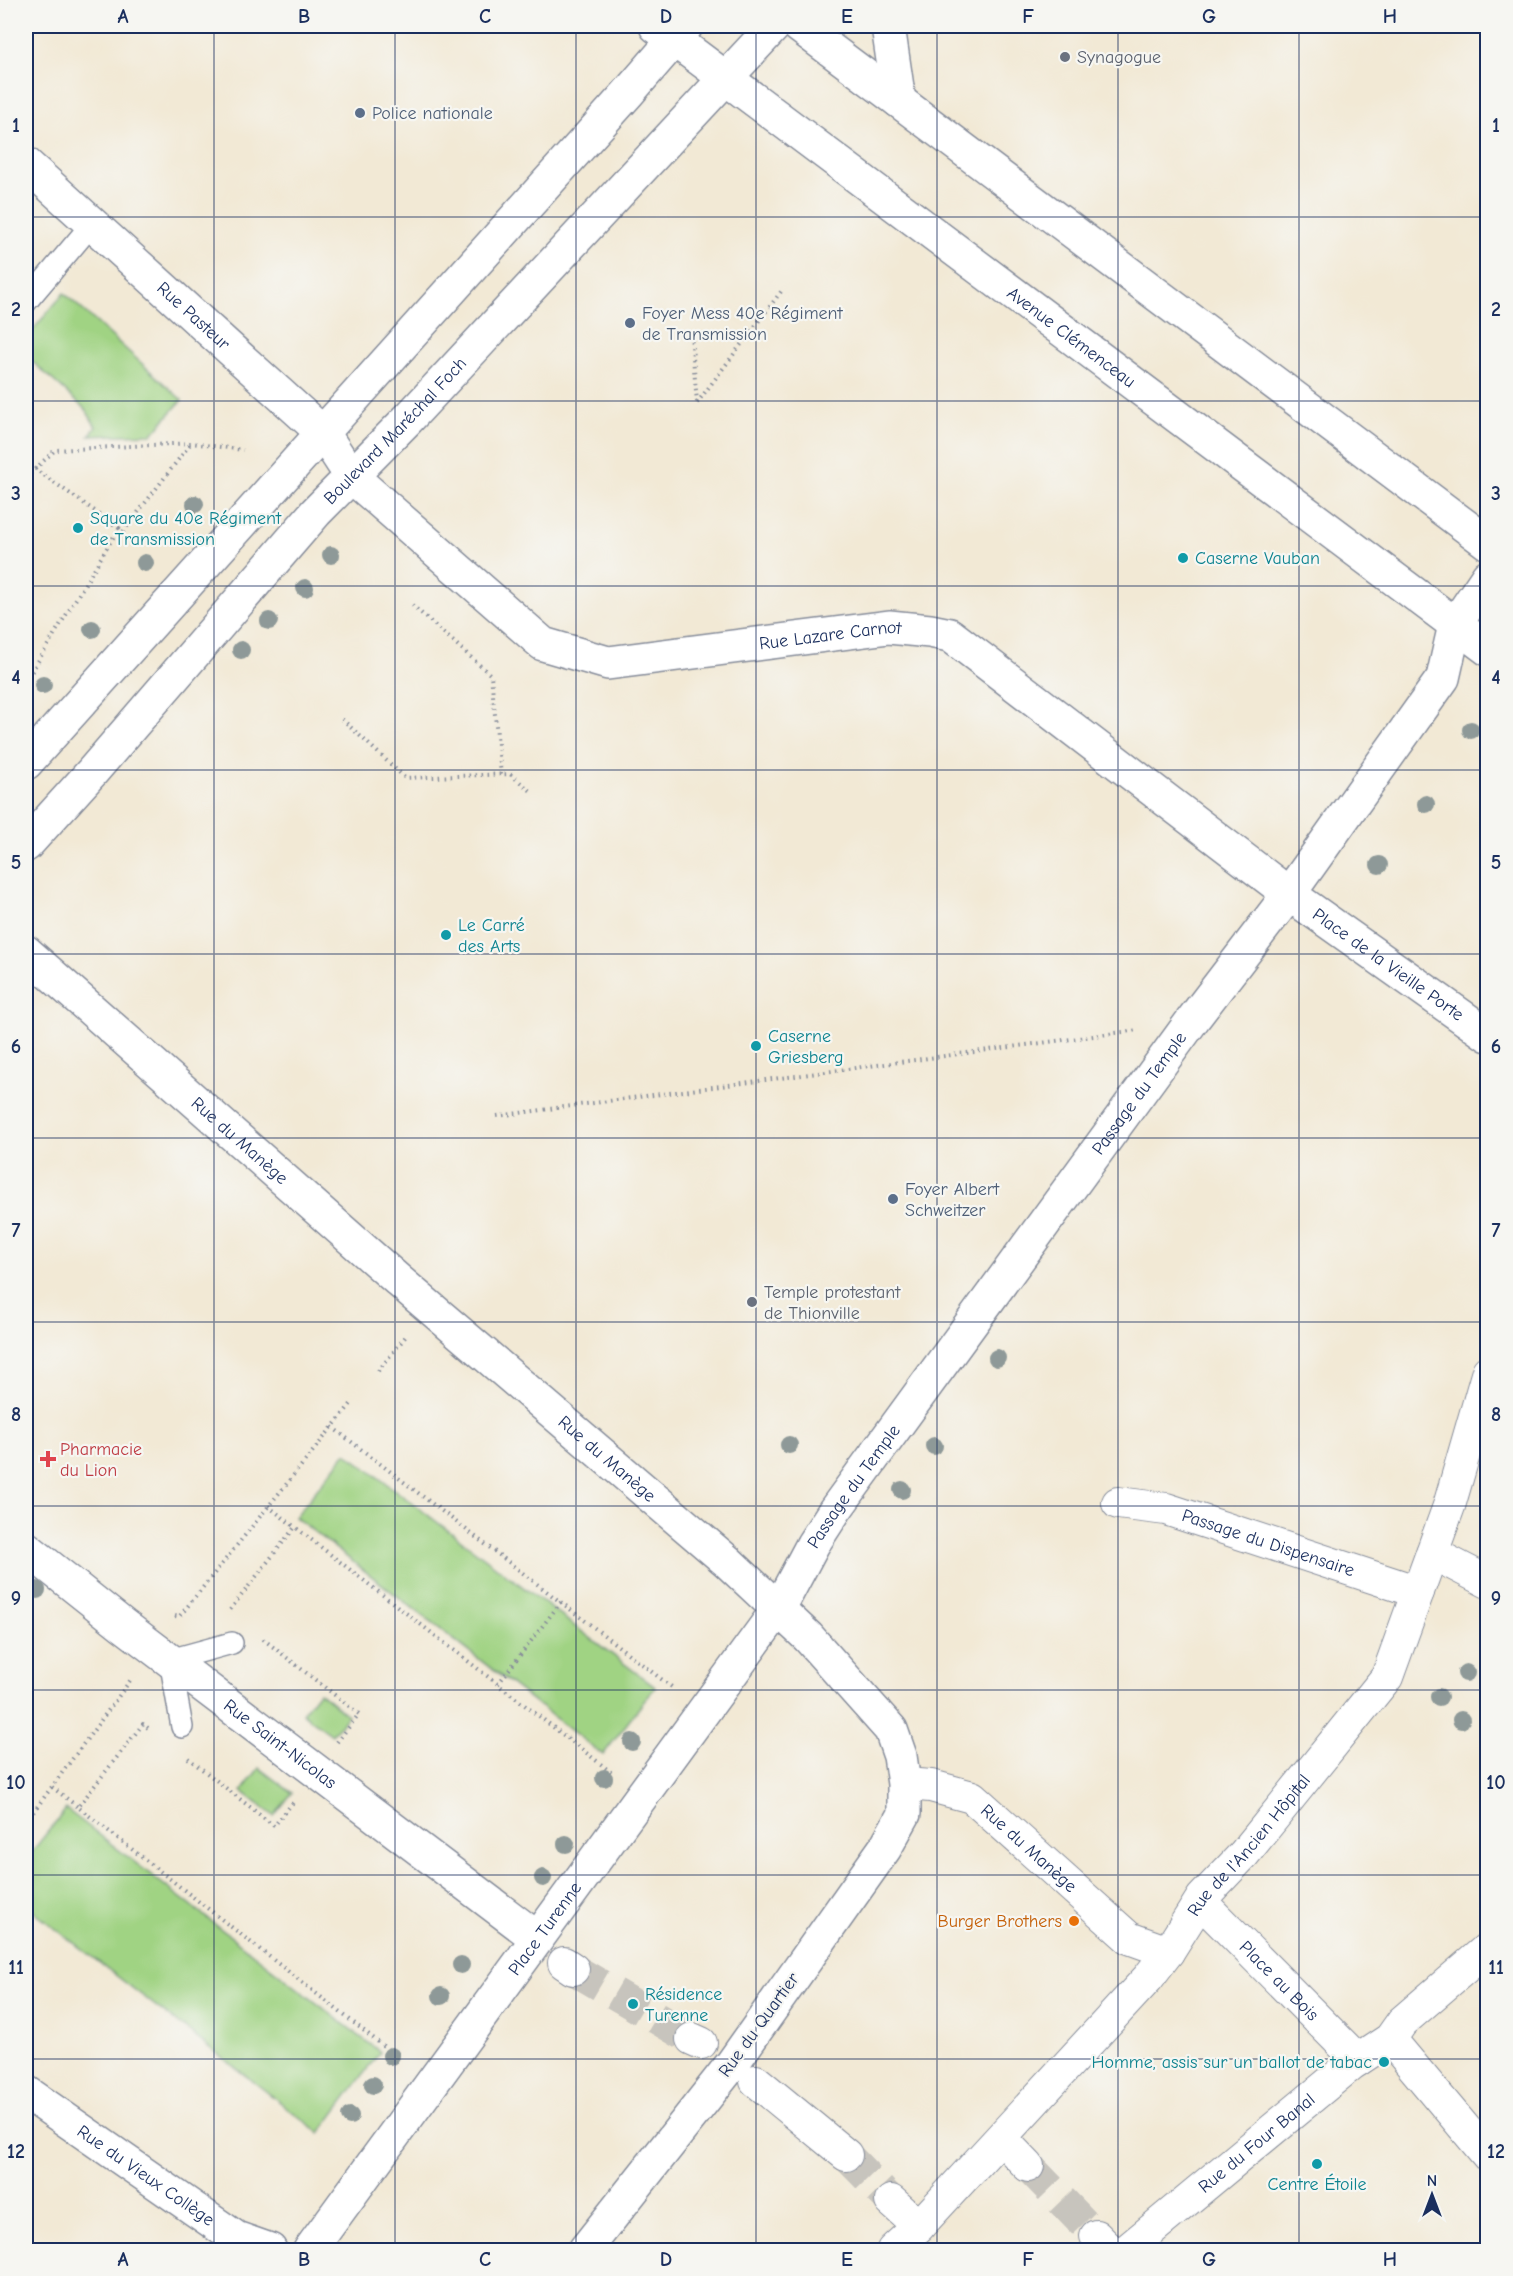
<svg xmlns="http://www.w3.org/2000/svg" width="1513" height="2276" font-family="'Comic Neue',sans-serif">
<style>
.green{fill:#a0d383;stroke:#5e8170;stroke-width:1.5}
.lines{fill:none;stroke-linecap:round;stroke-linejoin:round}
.pedestrian-tunnel{stroke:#c7c4bd;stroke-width:32;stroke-dasharray:32 16;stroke-linecap:butt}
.service-casing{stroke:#868c9a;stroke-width:24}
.pedestrian-casing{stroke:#868c9a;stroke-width:34}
.minor-casing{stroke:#868c9a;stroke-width:36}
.tertiary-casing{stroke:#868c9a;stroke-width:36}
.path{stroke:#868c9a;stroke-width:4;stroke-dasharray:1.5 4.5;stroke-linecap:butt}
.service{stroke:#fff;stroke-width:21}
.pedestrian{stroke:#fff;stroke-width:32}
.minor{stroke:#fff;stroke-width:33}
.tertiary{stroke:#fff;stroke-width:33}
.tree{fill:#8e9998}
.grid{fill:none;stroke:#1b2f5e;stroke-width:1.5;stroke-opacity:0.55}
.worship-dot{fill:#6b7280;stroke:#f6f6f2;stroke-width:2}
.service-dot{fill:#5c6f8a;stroke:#f6f6f2;stroke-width:2}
.culture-dot{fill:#0f9aa8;stroke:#f6f6f2;stroke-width:2}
.health-dot{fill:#e0444e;stroke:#f6f6f2;stroke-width:2}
.food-dot{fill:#e8710a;stroke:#f6f6f2;stroke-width:2}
.labels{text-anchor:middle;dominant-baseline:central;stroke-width:4.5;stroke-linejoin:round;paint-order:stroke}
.worship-label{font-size:18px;fill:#5b616d;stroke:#f6f6f2;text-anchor:start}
.service-label{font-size:18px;fill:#4e5e75;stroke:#f6f6f2;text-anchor:start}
.street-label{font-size:18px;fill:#1b2f5e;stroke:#f6f6f2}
.culture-label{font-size:18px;fill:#0d838f;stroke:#f6f6f2;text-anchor:start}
.health-label{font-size:18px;fill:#be3a42;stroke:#f6f6f2;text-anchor:start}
.food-label{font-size:18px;fill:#c56008;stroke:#f6f6f2;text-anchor:end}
.neatline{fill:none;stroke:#1b2f5e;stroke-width:2}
.grid-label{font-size:20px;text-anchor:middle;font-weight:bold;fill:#1b2f5e}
</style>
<rect width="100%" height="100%" fill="#f6f6f2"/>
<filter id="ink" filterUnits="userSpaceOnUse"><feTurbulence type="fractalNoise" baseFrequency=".0167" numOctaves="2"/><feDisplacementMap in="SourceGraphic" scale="12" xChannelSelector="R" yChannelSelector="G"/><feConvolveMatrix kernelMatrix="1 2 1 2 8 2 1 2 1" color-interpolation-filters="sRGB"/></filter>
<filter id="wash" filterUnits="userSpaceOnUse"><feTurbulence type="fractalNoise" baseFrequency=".008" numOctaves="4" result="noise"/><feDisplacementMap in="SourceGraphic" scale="24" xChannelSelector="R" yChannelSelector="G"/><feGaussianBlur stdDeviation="1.35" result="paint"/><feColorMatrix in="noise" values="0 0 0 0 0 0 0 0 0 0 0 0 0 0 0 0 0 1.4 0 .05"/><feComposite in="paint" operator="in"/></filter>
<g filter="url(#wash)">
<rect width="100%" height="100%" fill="#f2e9d5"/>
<path class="green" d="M64,293L182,400L152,434L89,436L96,427L86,410L26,356V338Z
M346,1453L655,1687L603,1755L295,1517Z
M319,1692L348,1715L332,1735L302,1713Z
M259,1768L292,1793L274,1816L242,1791Z
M66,1809L380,2052L320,2133L26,1906V1859Z"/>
</g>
<g filter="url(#ink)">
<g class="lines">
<path class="pedestrian-tunnel" d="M573,1969L692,2039
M846,2155L891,2201
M1028,2166L1096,2236"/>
<g class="service-casing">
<path id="service" d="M26,302L92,224
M182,1727L170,1660L232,1643"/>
</g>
<g class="pedestrian-casing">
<g id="pedestrian">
<path id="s1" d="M1118,1503L1166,1509L1418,1592"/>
<path d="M1432,1553L1488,1582"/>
<path id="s2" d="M904,1784L931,1786L972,1797L1129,1938L1168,1952"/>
<path id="s3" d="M1201,1902L1358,2060"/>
<path d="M564,1963L573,1969"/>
<path d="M692,2039L701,2043"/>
<path d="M1390,2039L1488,2156"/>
<path d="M756,2081L846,2155"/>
<path d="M1001,2138L1028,2166"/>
<path d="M891,2201L919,2226"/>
<path d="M1096,2236L1110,2250"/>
<path id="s4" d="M893,2250L919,2226L1148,1978L1168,1952L1202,1898L1244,1854L1387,1677L1449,1506L1488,1371"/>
<path id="s5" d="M1127,2250L1352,2064L1390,2039L1402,2022L1488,1948"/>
</g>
</g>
<g class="minor-casing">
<g id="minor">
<path d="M888,26L899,101"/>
<path id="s6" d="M26,164L323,433L351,476L543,644L608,663L889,627L930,631L950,635L1289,894L1488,1035"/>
<path d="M26,763L628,93L686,26"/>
<path id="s7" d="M26,845L92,772L316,512L408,419L774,26"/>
<path id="s8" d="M26,952L399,1281L728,1562L808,1637L891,1730L900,1756L904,1784V1814L885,1848L732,2064L585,2250"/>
<path id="s9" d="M26,1548L123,1625L537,1938"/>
<path id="s10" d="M26,2092L236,2238L270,2250"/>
<path id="s11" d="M310,2250L779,1608L813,1544L835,1510L1194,1018L1289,894L1443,678L1455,625L1488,576"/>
</g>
</g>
<g class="tertiary-casing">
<g id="tertiary">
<path id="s12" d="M656,26L1488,649"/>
<path d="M799,26L1488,543"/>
</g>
</g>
<path class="path" d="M691,335L697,402
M697,403L783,289
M35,469L55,450L191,443L243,450
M26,478L35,469L119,528L26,681
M119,528L123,532L191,443
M412,605L491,675L501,775
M342,719L405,778L510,774L531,791
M497,1116L1138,1030
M378,1371L406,1336
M332,1427L673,1688
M268,1506L295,1527
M230,1610L295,1527L611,1772
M175,1616L179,1617L351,1404
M263,1639L359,1714L337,1742
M498,1684L561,1602
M148,1728L143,1724L78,1807L400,2059
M188,1758L274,1826L295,1800
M52,1787L78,1807
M26,1822L132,1678"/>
<use href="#service" class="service"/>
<use href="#pedestrian" class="pedestrian"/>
<use href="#minor" class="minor"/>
<use href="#tertiary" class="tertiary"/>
</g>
<g class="tree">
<circle cx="195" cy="504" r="9"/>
<circle cx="331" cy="555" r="9"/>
<circle cx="145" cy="563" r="9"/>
<circle cx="305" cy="588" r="9"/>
<circle cx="269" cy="621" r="9"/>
<circle cx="92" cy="629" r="9"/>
<circle cx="241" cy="650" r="9"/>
<circle cx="43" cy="685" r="9"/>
<circle cx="1471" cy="730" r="9"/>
<circle cx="1426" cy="804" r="9"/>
<circle cx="1379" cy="865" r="9"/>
<circle cx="997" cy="1358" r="9"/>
<circle cx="789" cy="1445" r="9"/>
<circle cx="934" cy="1446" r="9"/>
<circle cx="902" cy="1490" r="9"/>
<circle cx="37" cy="1590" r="9"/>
<circle cx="1466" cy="1673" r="9"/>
<circle cx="1439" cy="1697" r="9"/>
<circle cx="1461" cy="1720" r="9"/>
<circle cx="632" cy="1742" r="9"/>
<circle cx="604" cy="1778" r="9"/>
<circle cx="566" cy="1844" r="9"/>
<circle cx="543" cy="1878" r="9"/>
<circle cx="461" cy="1965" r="9"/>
<circle cx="441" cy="1996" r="9"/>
<circle cx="391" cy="2056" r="9"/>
<circle cx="373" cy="2085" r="9"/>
<circle cx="350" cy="2116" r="9"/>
</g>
</g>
<path class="grid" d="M214,26V2250M395,26V2250M576,26V2250M756,26V2250M937,26V2250M1118,26V2250M1299,26V2250M26,217H1488M26,401H1488M26,586H1488M26,770H1488M26,954H1488M26,1138H1488M26,1322H1488M26,1506H1488M26,1690H1488M26,1875H1488M26,2059H1488"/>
<g class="worship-dot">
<circle cx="1065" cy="57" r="6"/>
<circle cx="752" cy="1302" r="6"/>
</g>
<g class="service-dot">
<circle cx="360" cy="113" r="6"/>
<circle cx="630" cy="323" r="6"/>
<circle cx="893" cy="1199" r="6"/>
</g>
<g class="culture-dot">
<circle cx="78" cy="528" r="6"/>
<circle cx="1183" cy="558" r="6"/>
<circle cx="446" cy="935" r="6"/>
<circle cx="756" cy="1046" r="6"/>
<circle cx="633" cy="2004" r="6"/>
<circle cx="1384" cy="2062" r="6"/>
<circle cx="1317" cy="2164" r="6"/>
</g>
<path class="health-dot" d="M45 1450h6v6h6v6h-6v6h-6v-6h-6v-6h6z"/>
<circle class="food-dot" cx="1074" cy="1921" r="6"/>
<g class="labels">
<g class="worship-label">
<text x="1077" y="57">Synagogue</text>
<text x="764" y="1292">Temple protestant<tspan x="764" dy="21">de Thionville</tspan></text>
</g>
<g class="service-label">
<text x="372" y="113">Police nationale</text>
<text x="642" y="313">Foyer Mess 40e Régiment<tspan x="642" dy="21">de Transmission</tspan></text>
<text x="905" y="1189">Foyer Albert<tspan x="905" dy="21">Schweitzer</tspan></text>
</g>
<g class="street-label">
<text stroke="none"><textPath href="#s6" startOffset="226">Rue Pasteur</textPath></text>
<text stroke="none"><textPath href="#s12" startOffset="519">Avenue Clémenceau</textPath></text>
<text stroke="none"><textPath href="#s7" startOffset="555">Boulevard Maréchal Foch</textPath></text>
<text stroke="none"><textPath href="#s6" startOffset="999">Rue Lazare Carnot</textPath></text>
<text stroke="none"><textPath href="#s6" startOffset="1668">Place de la Vieille Porte</textPath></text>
<text stroke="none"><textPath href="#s11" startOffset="1424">Passage du Temple</textPath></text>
<text stroke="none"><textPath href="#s8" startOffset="285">Rue du Manège</textPath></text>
<text stroke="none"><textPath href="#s8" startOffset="771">Rue du Manège</textPath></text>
<text stroke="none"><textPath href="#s11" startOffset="938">Passage du Temple</textPath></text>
<text stroke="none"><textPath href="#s1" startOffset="156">Passage du Dispensaire</textPath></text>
<text stroke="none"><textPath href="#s9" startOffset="321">Rue Saint-Nicolas</textPath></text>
<text stroke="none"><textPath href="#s4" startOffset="540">Rue de l'Ancien Hôpital</textPath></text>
<text stroke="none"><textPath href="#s2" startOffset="146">Rue du Manège</textPath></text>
<text stroke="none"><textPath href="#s11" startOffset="398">Place Turenne</textPath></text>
<text stroke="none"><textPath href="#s3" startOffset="111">Place au Bois</textPath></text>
<text transform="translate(759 2025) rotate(-54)">Rue du Quartier</text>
<text stroke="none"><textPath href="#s5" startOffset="168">Rue du Four Banal</textPath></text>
<text stroke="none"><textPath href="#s10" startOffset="146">Rue du Vieux Collège</textPath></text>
</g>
<g class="culture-label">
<text x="90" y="518">Square du 40e Régiment<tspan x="90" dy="21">de Transmission</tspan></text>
<text x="1195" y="558">Caserne Vauban</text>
<text x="458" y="925">Le Carré<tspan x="458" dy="21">des Arts</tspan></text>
<text x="768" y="1036">Caserne<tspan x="768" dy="21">Griesberg</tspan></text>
<text x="645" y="1994">Résidence<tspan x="645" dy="21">Turenne</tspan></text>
<text x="1372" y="2062" text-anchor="end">Homme, assis sur un ballot de tabac</text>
<text x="1317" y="2184" text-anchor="middle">Centre Étoile</text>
</g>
<g class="health-label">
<text x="60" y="1449">Pharmacie<tspan x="60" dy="21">du Lion</tspan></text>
</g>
<g class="food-label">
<text x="1062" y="1921">Burger Brothers</text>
</g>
</g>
<rect width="1513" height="2276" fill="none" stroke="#f6f6f2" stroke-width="66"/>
<g transform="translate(1432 2195)" stroke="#f6f6f2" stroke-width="4.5" paint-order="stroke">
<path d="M0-4.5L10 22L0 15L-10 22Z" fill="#1b2f5e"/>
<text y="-9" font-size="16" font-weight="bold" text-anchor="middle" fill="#1b2f5e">N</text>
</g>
<rect x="33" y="33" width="1447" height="2210" class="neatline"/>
<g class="grid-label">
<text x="123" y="23">A</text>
<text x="304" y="23">B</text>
<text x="485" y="23">C</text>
<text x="666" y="23">D</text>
<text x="847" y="23">E</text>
<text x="1028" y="23">F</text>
<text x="1209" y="23">G</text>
<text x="1390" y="23">H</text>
<text x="16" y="132">1</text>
<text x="1496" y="132">1</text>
<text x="16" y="316">2</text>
<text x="1496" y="316">2</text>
<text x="16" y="500">3</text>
<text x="1496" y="500">3</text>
<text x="16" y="684">4</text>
<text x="1496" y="684">4</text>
<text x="16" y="869">5</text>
<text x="1496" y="869">5</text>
<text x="16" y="1053">6</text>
<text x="1496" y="1053">6</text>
<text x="16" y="1237">7</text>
<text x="1496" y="1237">7</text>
<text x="16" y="1421">8</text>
<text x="1496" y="1421">8</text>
<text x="16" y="1605">9</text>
<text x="1496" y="1605">9</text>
<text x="16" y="1789">10</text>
<text x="1496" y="1789">10</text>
<text x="16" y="1974">11</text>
<text x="1496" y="1974">11</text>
<text x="16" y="2158">12</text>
<text x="1496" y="2158">12</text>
<text x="123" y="2266">A</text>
<text x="304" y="2266">B</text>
<text x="485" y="2266">C</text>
<text x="666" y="2266">D</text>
<text x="847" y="2266">E</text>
<text x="1028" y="2266">F</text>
<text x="1209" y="2266">G</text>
<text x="1390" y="2266">H</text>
</g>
</svg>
